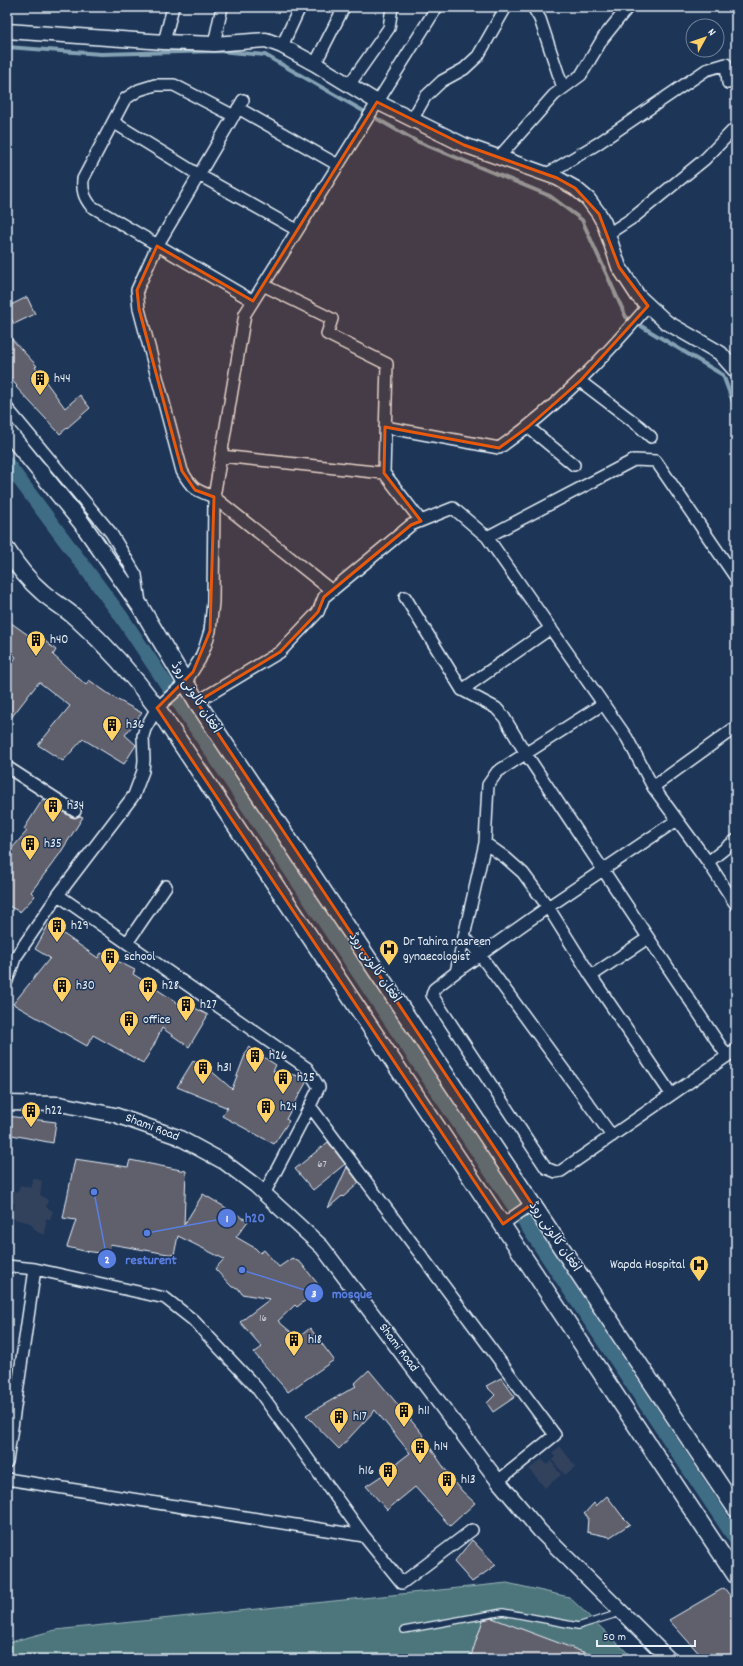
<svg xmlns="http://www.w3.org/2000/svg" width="743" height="1666" font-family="Dekko,'Playpen Sans Arabic',sans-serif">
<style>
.built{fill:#31425d}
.green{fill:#4d767b;stroke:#9ab4ba}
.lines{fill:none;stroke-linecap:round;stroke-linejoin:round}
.stream{stroke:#84a2b4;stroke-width:4}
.canal{stroke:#416d86;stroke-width:14}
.building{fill:#615f6c;stroke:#e8f1f8}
.service-casing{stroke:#e8f1f8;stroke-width:8}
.minor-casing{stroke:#e8f1f8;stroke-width:14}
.tertiary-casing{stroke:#e8f1f8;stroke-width:17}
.secondary-casing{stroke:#e8f1f8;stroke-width:19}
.service{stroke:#1d3557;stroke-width:5.5}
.minor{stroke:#1d3557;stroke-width:11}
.tertiary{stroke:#1d3557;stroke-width:14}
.secondary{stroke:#1d3557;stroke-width:16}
.marked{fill:#e8590c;fill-opacity:0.2;stroke:#e8590c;stroke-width:3;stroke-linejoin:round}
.labels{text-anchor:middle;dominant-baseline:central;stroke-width:3;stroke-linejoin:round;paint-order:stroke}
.number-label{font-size:11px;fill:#c6ccd5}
.poi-label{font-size:13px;fill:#e8f1f8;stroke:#1d3557;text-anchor:start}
.street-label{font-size:13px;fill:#e8f1f8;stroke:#1d3557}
.leader{fill:none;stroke:#5a7fe2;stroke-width:1.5}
.callout-dot{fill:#5a7fe2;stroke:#1d3557;stroke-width:1.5}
.mark-label{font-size:12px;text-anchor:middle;font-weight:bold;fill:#fff}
.callout-label{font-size:14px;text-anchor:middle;font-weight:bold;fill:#5a7fe2;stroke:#1d3557;stroke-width:3;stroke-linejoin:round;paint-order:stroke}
</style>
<rect width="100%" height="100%" fill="#1d3557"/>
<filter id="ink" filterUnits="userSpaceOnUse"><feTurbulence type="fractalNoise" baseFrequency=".025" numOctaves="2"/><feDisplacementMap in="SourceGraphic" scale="8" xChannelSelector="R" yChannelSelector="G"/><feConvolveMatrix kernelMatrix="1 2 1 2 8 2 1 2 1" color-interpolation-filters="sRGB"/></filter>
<g filter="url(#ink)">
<path class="built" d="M33,1178L42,1181L40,1195L48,1200L46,1207L53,1211L50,1220L46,1218L45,1235L37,1232L30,1223L11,1218L15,1204L9,1203L10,1190L18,1192L20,1185L31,1188Z
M560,1446L576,1467L565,1475L552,1460L555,1457L552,1453Z
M542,1459L547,1465L551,1461L561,1475L545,1488L529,1469Z"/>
<path class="green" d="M507,1583L569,1597L634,1659H7V1643L55,1630Z"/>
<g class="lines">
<path class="stream" d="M7,47L101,54L219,51L265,55L416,141L550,196L582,220L626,317L723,375L736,410"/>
<path class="canal" d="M7,463L121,616L736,1540"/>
</g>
<path class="building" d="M27,297L35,314L14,324L7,311V307Z
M7,334L37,366L35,367L65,408L80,395L90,408L60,434L16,387L17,386L7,375Z
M7,620L31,637L34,632L56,650L53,655L86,685L89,680L116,699L142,713L125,735L136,745L124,764L83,739L63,761L38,745L70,706L39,682L7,723V670L16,657L7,650Z
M43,799L71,817L75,818L80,816L83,817L59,855L31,892L35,896L20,912L7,905V854L27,831L24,829Z
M49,924L98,958L101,953L135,970L133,974L181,1005L184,1000L193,1007L208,1015L189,1047L162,1028L153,1047L143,1063L93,1035L87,1046L13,1004L50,958L35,949Z
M248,1047L276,1065L273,1071L304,1077L307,1081L286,1119L289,1121L274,1144L222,1116L228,1108L177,1087L193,1061L209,1069L232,1089Z
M7,1116L56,1122L53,1143L7,1134Z
M328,1142L345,1164L313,1190L295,1169Z
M75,1159L128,1167L130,1160L186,1171L184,1225L203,1194L248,1221L236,1237L255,1248L260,1253L264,1250L279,1267L292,1258L301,1263L321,1288L297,1307L295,1305L278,1321L298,1338L310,1328L334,1360L288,1392L254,1353L262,1347L240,1322L270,1299L242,1294L238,1288L232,1287L215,1269L224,1259L178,1236L174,1255L110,1244L109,1254L84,1251L67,1247L76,1220L63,1218Z
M347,1167L359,1183L343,1197L342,1196L328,1208Z
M369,1370L424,1436L423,1437L445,1469L462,1491L475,1503L450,1526L415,1487L387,1510L366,1486L398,1465L397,1463L410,1453L375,1410L339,1449L306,1415L356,1386L354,1384Z
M501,1378L515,1397L493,1412L487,1403L495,1395L486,1386Z
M607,1496L622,1516L630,1524L610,1537L587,1532L588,1517L584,1514L594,1503L596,1506Z
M472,1540L496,1565L472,1582L454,1562Z
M724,1588L736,1603V1659H704L669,1620Z
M492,1618L599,1658V1659H470L483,1620Z"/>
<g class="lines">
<g class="service-casing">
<path id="service" d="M404,1630L503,1612L578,1626L620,1613"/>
</g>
<g class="minor-casing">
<path id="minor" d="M533,7L540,19L563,88
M164,42L173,7
M214,44L222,7
M282,46L300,7
M315,64L344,7
M349,85L389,28L392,7
M243,100L157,246L137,290L139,309L182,471C192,489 195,490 214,497L332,591
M238,108L338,165
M234,116L174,85H155L139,90L125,99L83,179C82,191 84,197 91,206L253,301
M412,120L425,97L442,81L464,69L478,56L506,7
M113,122L199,175L297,230
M499,157L554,95L581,75L603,38L628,7
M547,174L597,144L706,70L726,64L728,83L736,81
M608,234L634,217L705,159L736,127
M263,285L332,319L327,334L387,364L384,473
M580,381L639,426L651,437
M7,408L111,533L136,575L140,603
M385,427L499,448C556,408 603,359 648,306
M528,427L574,465
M221,456L384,473L421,521
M487,537L634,460L656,461L736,578
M405,597L462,690L496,708L504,717L526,754L727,1056
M462,690L551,628
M197,702L280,652L318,612L324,597L411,525L453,508L487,537L627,738L653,787L708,862L736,905
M603,704L497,772L488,785L485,843L456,972L434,989L432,995L546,1168L556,1172L561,1171L736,1050
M7,767L75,811
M653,787L736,727
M485,843L506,858L523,873L548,907L591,976L671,1094
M708,862L736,840
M58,895L307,1068L319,1087L310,1106L555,1435L498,1481
M464,936L480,955L612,1136
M127,943L166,886
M456,972L548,907L677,820
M591,976L648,938
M7,981L15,958L58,895L134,795L143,771L144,760L143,736L145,729L157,708L185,683L200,659L205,647L210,631L213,602L214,497L245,314L437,7
M264,1194L310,1106
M503,1224L532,1204
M7,1266L35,1269L165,1298L193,1320L256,1387L364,1536L402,1583L472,1530
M7,1462L35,1269
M7,1479L364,1536"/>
</g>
<g class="tertiary-casing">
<path id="tertiary" d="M7,31L164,42L214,44L266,40L282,46L315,64L377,102L464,145L557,178L575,188L588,199L599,214L604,223L619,267L638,296L666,322L720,353L736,371
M7,1103L60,1104L115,1115L178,1137L224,1162L256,1186L322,1247L498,1481L540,1531L669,1659"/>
</g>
<g class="secondary-casing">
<path id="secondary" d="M7,431L81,522L140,606L197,702L736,1509
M7,550C17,566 28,580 42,592C52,601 65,608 76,618C106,645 133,675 157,708C350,997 544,1286 736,1576"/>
</g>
<use href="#service" class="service"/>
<use href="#minor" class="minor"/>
<use href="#tertiary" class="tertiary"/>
<use href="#secondary" class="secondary"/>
</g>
</g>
<path class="marked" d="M377,102L464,145L557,178L575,188L599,214L619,267L648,306L580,381L528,427L499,448L385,427L384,473L421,521L411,525L324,597L318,612L280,652L197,702L532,1204L503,1224L157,708L193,672L210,631L214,497L195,490L182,471L139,309L137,290L157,246L253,301Z"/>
<defs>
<g id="building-pin" transform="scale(1)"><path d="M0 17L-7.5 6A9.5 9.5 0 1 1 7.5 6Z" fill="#ffd166" stroke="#1d3557"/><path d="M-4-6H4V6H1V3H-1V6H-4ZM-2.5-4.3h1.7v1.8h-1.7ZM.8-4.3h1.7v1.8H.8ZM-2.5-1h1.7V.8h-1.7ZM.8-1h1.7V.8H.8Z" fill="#111"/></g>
<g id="hospital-pin" transform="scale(1)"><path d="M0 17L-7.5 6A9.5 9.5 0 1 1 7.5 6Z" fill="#ffd166" stroke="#1d3557"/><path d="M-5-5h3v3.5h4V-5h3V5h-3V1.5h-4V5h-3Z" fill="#111"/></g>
</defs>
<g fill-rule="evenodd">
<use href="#building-pin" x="40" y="379"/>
<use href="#building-pin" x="36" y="640"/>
<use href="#building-pin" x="112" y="725"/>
<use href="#building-pin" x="53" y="806"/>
<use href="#building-pin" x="30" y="844"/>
<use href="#building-pin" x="57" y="926"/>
<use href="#hospital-pin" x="389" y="949"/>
<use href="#building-pin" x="110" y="957"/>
<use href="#building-pin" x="62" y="986"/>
<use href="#building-pin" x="148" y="986"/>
<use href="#building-pin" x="186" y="1005"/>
<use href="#building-pin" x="129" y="1020"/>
<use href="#building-pin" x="255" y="1056"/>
<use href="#building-pin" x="203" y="1068"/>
<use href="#building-pin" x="283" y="1078"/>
<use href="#building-pin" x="266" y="1107"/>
<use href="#building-pin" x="31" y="1111"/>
<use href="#hospital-pin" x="699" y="1265"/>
<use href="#building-pin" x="294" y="1340"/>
<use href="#building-pin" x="404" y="1411"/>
<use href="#building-pin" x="339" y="1417"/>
<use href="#building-pin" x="420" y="1447"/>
<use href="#building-pin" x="388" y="1471"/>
<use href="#building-pin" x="447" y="1480"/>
</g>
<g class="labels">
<g class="number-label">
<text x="322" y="1165">67</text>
<text x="263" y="1319">16</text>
</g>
<g class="poi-label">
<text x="54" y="379">h44</text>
<text x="50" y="640">h40</text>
<text x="126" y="725">h36</text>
<text x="67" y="806">h34</text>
<text x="44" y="844">h35</text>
<text x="71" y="926">h29</text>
<text x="403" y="942">Dr Tahira nasreen<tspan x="403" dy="15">gynaecologist</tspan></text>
<text x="124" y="957">school</text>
<text x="76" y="986">h30</text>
<text x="162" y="986">h28</text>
<text x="200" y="1005">h27</text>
<text x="143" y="1020">office</text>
<text x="269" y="1056">h26</text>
<text x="217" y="1068">h31</text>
<text x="297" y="1078">h25</text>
<text x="280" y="1107">h24</text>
<text x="45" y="1111">h22</text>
<text x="685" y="1265" text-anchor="end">Wapda Hospital</text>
<text x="308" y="1340">h18</text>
<text x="418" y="1411">h11</text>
<text x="353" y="1417">h17</text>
<text x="434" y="1447">h14</text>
<text x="374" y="1471" text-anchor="end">h16</text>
<text x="461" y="1480">h13</text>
</g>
<g class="street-label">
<text transform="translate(195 698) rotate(58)">افغان کالونی روڈ</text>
<text transform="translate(374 968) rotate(56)">افغان کالونی روڈ</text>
<text transform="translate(152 1128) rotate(21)">Shami Road</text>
<text transform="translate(554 1237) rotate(56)">افغان کالونی روڈ</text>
<text transform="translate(398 1348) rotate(53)">Shami Road</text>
</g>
</g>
<path class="leader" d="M147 1233L227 1218M94 1192L107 1259M242 1270L314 1293"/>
<g class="callout-dot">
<circle cx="147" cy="1233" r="4"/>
<circle cx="94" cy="1192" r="4"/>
<circle cx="242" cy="1270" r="4"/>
<circle cx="227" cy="1218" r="10"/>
<circle cx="107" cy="1259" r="10"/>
<circle cx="314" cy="1293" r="10"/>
</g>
<g class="mark-label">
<text x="227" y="1222">1</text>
<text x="107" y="1263">2</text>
<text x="314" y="1297">3</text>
</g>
<g class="callout-label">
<text x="255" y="1222">h20</text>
<text x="151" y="1264">resturent</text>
<text x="352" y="1298">mosque</text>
</g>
<rect width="743" height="1666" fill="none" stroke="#1d3557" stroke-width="24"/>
<rect x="12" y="12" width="719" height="1642" fill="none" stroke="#e8f1f8" stroke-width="1.5" filter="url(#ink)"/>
<g transform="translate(705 38) rotate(50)"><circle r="19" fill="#1d3557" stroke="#6e8097"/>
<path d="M0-3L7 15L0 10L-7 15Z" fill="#ffd166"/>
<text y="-6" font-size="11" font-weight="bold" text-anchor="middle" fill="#e8f1f8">N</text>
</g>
<path d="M597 1640v6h98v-6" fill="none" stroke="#e8f1f8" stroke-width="2"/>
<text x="603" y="1640" font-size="12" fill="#e8f1f8" stroke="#1d3557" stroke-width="3" paint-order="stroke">50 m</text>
</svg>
